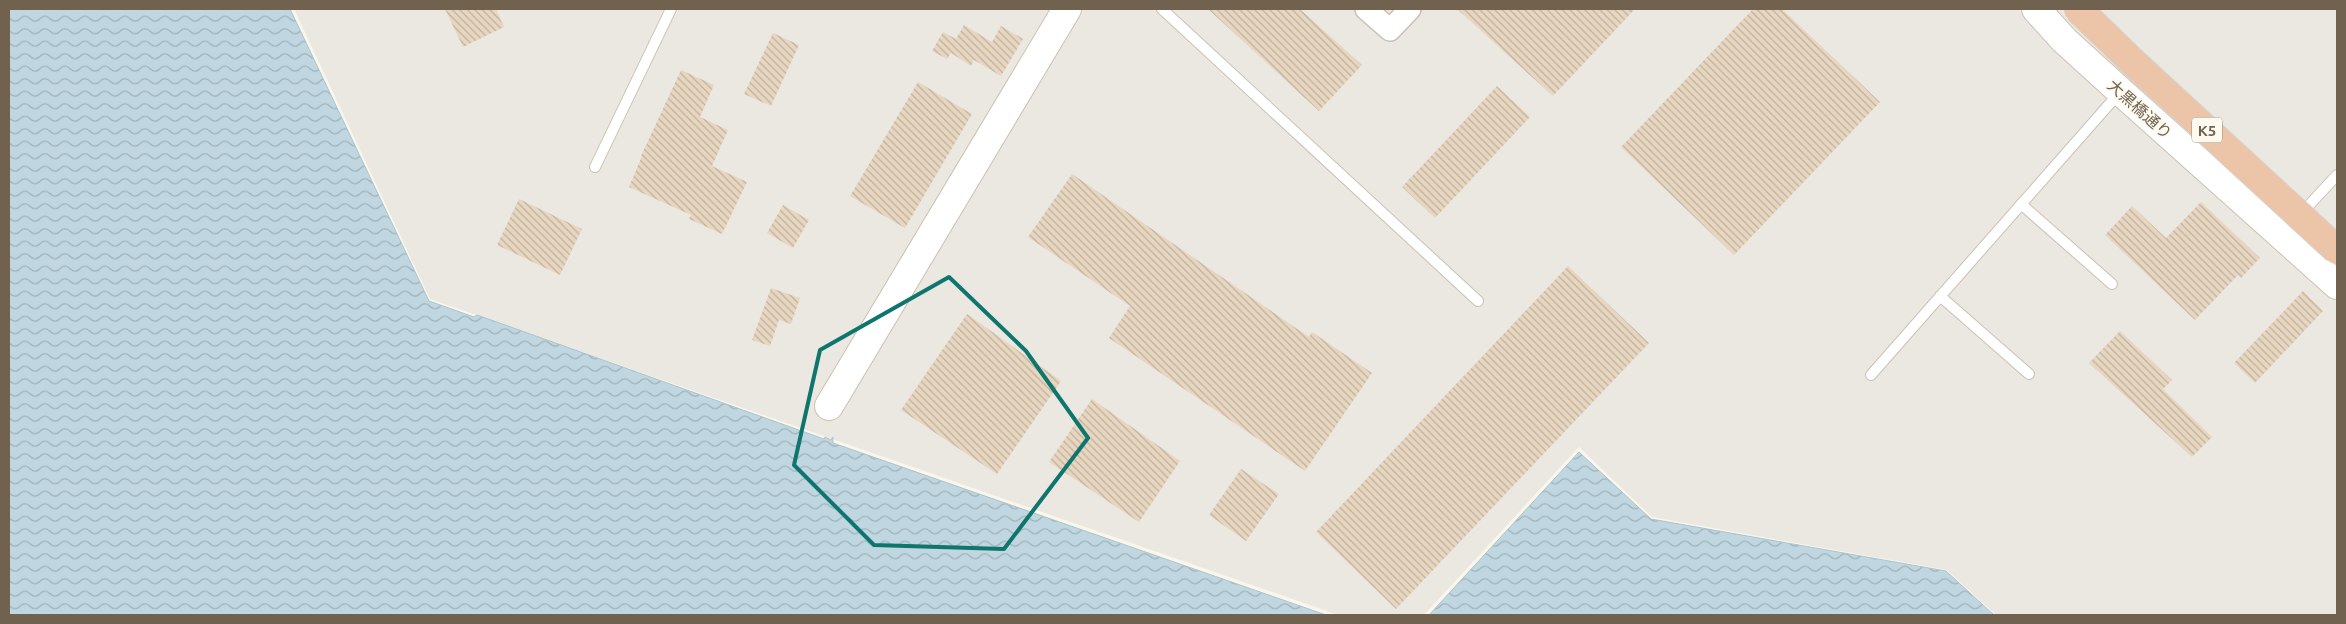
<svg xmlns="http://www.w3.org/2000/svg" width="2346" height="624" font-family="Ubuntu,'Noto Sans JP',sans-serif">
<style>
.industrial{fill:#ebe8e2}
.water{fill:url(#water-waves);stroke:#a8c4d2}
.building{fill:url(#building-back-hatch)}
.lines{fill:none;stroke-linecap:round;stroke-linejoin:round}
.lane-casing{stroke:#cbc1b1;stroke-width:12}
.street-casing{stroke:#cbc1b1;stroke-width:24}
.secondary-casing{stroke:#cdc1af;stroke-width:30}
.lane{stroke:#fff;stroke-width:10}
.street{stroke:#fff;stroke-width:21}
.secondary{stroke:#fff;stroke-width:28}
.highway-bridge-casing{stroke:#d7d3ce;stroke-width:30;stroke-linecap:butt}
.highway-bridge{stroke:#ecc5a9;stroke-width:28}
.marked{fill:none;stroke:#0f766e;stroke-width:4;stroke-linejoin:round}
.labels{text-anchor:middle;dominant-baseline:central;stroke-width:4;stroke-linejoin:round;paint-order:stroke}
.shield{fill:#fdfaf0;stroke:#9b9080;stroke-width:1}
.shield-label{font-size:15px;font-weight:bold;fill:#716250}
.street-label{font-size:16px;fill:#716250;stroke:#fdfaf0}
</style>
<defs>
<pattern id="water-waves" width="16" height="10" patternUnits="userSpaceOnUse" patternTransform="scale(1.25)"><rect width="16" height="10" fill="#c0d7e1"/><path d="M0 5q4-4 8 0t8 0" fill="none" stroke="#a0b2b9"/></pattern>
<pattern id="building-back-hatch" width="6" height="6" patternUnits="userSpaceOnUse" patternTransform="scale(1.25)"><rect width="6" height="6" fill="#e7d6c0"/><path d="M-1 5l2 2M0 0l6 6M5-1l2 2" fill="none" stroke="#c0b19e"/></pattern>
</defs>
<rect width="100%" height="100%" fill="#faf6ea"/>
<path class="industrial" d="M294,9H2337V615H1996L1947,570L1652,517L1579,447L1424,615H1338L430,299Z"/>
<path class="water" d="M9,9H290L429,301L474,317L477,315L824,439L825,437L831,440L833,437V443L1326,615H9Z
M1579,452L1651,519L1946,571L1994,615H1429Z"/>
<path class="building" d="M445,9H496L504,27L463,47Z
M1208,9H1300L1362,65L1319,111Z
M1457,9H1635L1553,96Z
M1753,9H1782L1880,102L1734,255L1621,147Z
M964,25L992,42L1001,26L1023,39L1001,76L974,60L971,66L951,53L947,59L932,51L943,32L956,39Z
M773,33L799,45L771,106L744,94Z
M681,70L714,85L700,117L728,130L712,166L747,182L722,234L689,219L691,215L629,187L642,156H641Z
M918,82L972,114L905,228L850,196Z
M1497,86L1530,117L1435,218L1402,187Z
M1072,174L1309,337L1312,332L1372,373L1305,471L1109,338L1130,306L1028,237Z
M519,199L582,229L560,275L497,245Z
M2201,202L2260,258L2241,278L2238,275L2195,320L2105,235L2132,206L2166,238Z
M783,205L809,220L793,248L767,233Z
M1568,266L1649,343L1396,609L1316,532Z
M771,288L800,298L791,324L779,320L770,346L752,340Z
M2303,291L2323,311L2255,383L2234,363Z
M967,314L1061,381L997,474L901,410Z
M2120,331L2172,380L2163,389L2212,437L2192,457L2089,363Z
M1092,399L1180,461L1139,522L1049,462Z
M1241,469L1279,494L1246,541L1209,515Z"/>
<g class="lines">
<g class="lane-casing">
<path id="lane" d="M1162,9L1478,301
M595,167L671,9
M2021,204L2112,284
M2300,215L2337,175
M1940,296L2029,374
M1871,375L2120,92"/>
</g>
<g class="street-casing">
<path id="street" d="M1366,9L1390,30L1410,9"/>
</g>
<g class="secondary-casing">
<path id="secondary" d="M2036,9L2064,40L2120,91L2337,285
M829,406L1067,9"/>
</g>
<use href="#lane" class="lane"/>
<use href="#street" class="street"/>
<use href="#secondary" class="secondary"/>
<g class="highway-bridge-casing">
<path id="highway-bridge" d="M2078,9L2135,64L2337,250"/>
</g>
<use href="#highway-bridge" class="highway-bridge"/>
</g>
<path class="marked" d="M949,277L1026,351L1088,438L1004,549L874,545L794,465L820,350Z"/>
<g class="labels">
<rect class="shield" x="2192" y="117.5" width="30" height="25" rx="4"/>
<g class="shield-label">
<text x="2207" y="130">K5</text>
</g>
<g class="street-label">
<text transform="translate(2140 109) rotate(42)">大黒橋通り</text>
</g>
</g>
<rect width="2346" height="624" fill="none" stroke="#716250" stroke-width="20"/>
</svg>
